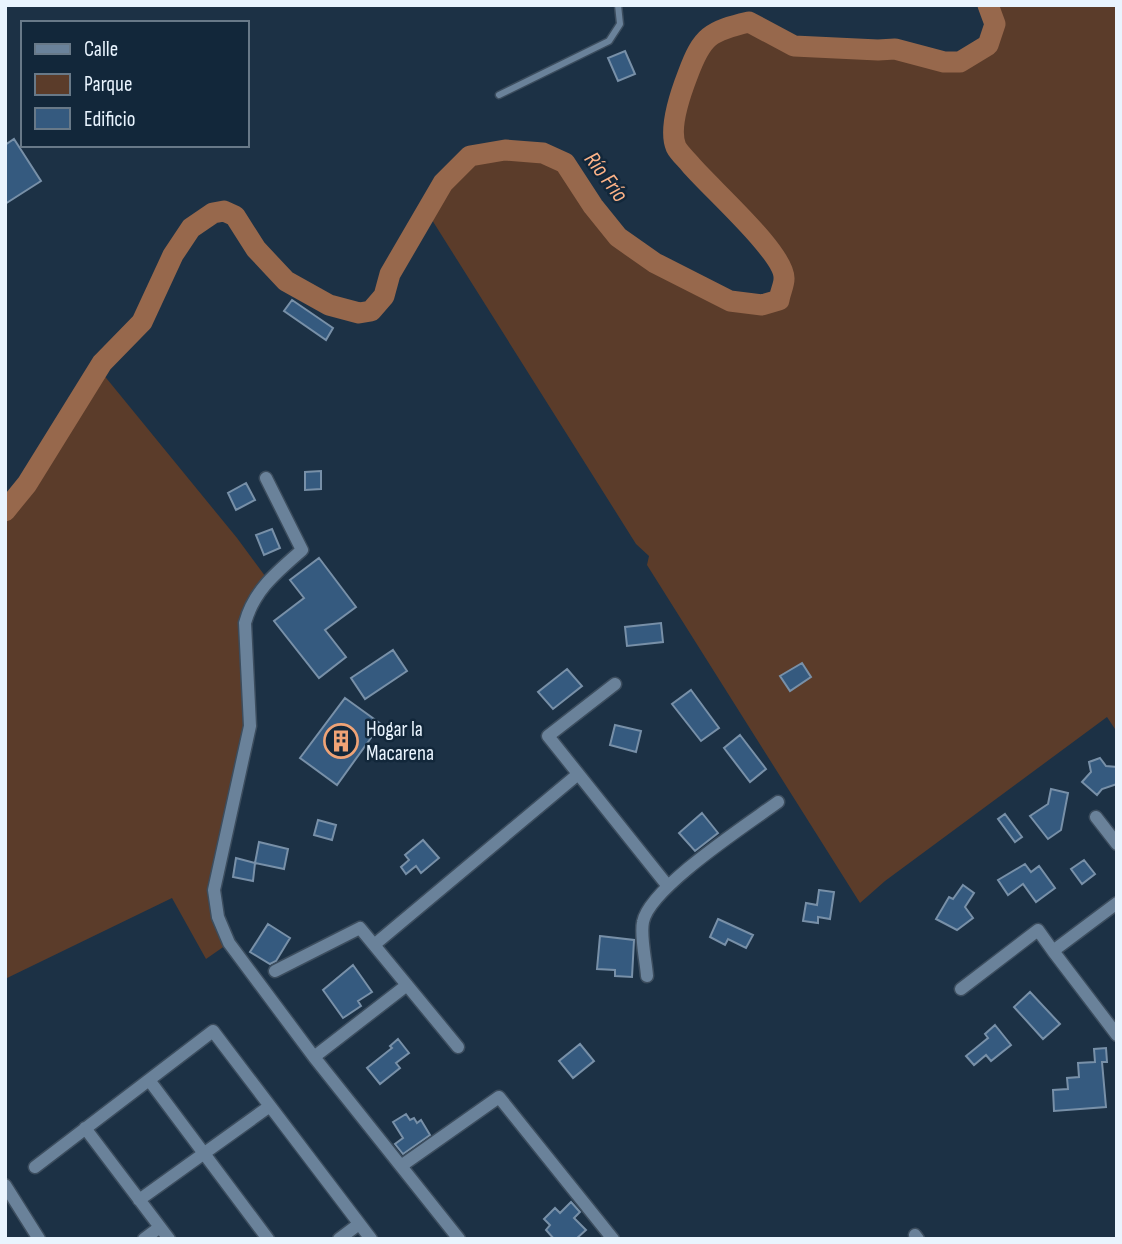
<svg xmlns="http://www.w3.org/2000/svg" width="1122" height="1244" font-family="'Sofia Sans Condensed',sans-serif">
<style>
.green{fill:#5b3c2a}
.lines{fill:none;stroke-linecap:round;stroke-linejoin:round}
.river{stroke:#97684c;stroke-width:21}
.building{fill:#355a7f;stroke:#7890a8;stroke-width:2}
.lane-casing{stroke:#3c4d5e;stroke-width:9}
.street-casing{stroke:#3c4d5e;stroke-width:15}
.lane{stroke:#6a829a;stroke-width:6}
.street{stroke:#6a829a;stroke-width:12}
.labels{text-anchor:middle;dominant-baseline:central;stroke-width:5;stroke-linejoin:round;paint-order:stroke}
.poi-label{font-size:21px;fill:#e9f4fe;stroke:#12273a;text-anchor:start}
.water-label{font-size:23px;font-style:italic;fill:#fdb388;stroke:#12273a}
</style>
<rect width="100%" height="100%" fill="#1c3145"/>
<path class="green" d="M988,5H1117V732L1107,717L885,881L860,903L647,565L649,556L636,544L427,212L443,183L470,156L505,150L543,153L565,163L593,206L618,237L655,263L729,301L762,305L779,299C780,293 784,285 784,279C785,254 709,186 690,164C686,159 679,153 676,147C668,127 681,92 688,74C702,36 710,31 749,22L794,46L878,50L895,49L944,62H960L988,45L995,24Z
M98,368L237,538L268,580L249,607L250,726L214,890L229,943L206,959L172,898L5,979V511L27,484Z"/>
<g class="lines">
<path class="river" d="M5,511L27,484L102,363L142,322L173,255L191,228L213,213L224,211L235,216L256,249L286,281L329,305L359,313L371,311L384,296L390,274L443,183L470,156L505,150L543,153L565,163L593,206L618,237L655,263L730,301L762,305L779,300C780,293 784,285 784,279C786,254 709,187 690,164C686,159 679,153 676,147C668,128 681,92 688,74C702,36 710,31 749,22L794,46L878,50L895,49L944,62H960L988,45L995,24L988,5"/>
</g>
<path class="building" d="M625,51L635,74L618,81L608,58Z
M14,139L41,181L5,204V145Z
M292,300L333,328L326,340L284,311Z
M321,471V489L305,490V472Z
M246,483L255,500L236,510L228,493Z
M272,529L280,548L264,555L256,535Z
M319,558L356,607L325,630L346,657L319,678L274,621L304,598L290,580Z
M661,623L663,642L627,646L625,627Z
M393,650L407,671L365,699L351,678Z
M802,663L811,677L790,691L780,676Z
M567,669L582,686L553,709L538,692Z
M691,690L719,728L701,741L672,704Z
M345,698L381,724L337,785L300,758Z
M615,725L641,731L636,752L610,745Z
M740,735L766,769L750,782L724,748Z
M1100,758L1106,766L1117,767V784L1102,789L1097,795L1082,782L1091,772L1089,762Z
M1051,789L1068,793L1061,830L1048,839L1030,816L1048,804Z
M702,813L718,833L695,851L679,833Z
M1005,814L1022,837L1015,842L998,819Z
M318,820L336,825L332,840L314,835Z
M423,840L439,858L421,873L416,866L406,874L401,867L409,860L405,855Z
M259,842L288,849L284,869L255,863Z
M236,858L255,863L253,881L233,877Z
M1084,860L1095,874L1082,884L1071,869Z
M1025,864L1031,872L1039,866L1055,888L1036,902L1023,884L1008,895L998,880Z
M963,885L974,893L965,907L973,918L957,930L936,919L949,897L953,899Z
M819,890L834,892L830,919L818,917V923L803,921L806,903L817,905Z
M718,919L753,935L746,948L728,939L725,945L710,937Z
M268,924L290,938L276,961L270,964L250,952Z
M600,936L634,940L632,977L615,976V970L597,969Z
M353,965L372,992L358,1001L361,1006L343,1018L323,990Z
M1030,992L1060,1024L1043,1039L1014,1007Z
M995,1025L1011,1045L991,1061L986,1055L974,1065L966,1056L988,1038L985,1034Z
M398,1039L409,1053L396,1063L400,1068L380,1084L367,1068L392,1048L390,1046Z
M580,1044L594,1061L573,1078L559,1061Z
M1106,1048L1107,1062H1102L1106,1107L1054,1111L1053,1090L1068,1089L1067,1078L1079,1077L1078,1063L1095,1062L1094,1049Z
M406,1114L410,1120L414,1118L417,1123L421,1120L430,1135L403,1154L395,1144L403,1138L393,1122Z
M571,1202L580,1212L574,1218L586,1230L576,1239H554L546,1230L550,1225L544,1219L555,1208L560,1213Z"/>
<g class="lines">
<g class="lane-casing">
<path id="lane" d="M499,95L609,41L620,24L618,5"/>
</g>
<g class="street-casing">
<path id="street" d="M266,478L302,550C277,572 254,590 245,623L250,726L214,890L218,917L229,943L314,1057L459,1239
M615,684L548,736L667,885
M1096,817L1117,844
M1117,903L1053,951L1117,1035
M374,945L577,775
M275,971L360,928L458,1047
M647,976C646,961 640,936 643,922C649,888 748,824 778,802
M961,989L1038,930L1053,951
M314,1057L407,985
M149,1080L268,1239
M85,1128L169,1239
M401,1166L499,1097L613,1239
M35,1167L213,1031L371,1239
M5,1185L39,1239
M139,1200L270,1106
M915,1235L918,1239
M144,1239L160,1227
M339,1239L359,1224"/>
</g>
<use href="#lane" class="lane"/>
<use href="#street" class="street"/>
</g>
<defs>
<g id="building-ring" transform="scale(1.75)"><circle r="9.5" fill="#12273a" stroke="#efa376" stroke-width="1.5"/><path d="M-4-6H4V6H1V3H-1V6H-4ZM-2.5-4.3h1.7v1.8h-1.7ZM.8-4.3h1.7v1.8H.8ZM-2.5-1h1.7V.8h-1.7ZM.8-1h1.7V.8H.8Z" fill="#efa376"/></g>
</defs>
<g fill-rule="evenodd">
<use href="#building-ring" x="341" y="741"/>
</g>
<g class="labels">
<g class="poi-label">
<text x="366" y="729">Hogar la<tspan x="366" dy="24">Macarena</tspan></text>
</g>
<g class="water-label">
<text transform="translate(606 177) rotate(53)">Río Frío</text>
</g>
</g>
<rect width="1122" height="1244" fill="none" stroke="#e9f4fe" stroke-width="14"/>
<rect x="21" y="21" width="228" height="126" fill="#12273a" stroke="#687988" stroke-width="2"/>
<rect x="35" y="44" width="35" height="10" fill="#6a829a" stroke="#687988" stroke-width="2"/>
<text x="84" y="56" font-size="21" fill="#e9f4fe">Calle</text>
<rect x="35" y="74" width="35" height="21" fill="#5b3c2a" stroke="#687988" stroke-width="2"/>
<text x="84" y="91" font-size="21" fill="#e9f4fe">Parque</text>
<rect x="35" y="108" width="35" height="21" fill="#355a7f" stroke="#687988" stroke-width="2"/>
<text x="84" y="126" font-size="21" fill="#e9f4fe">Edificio</text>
</svg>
